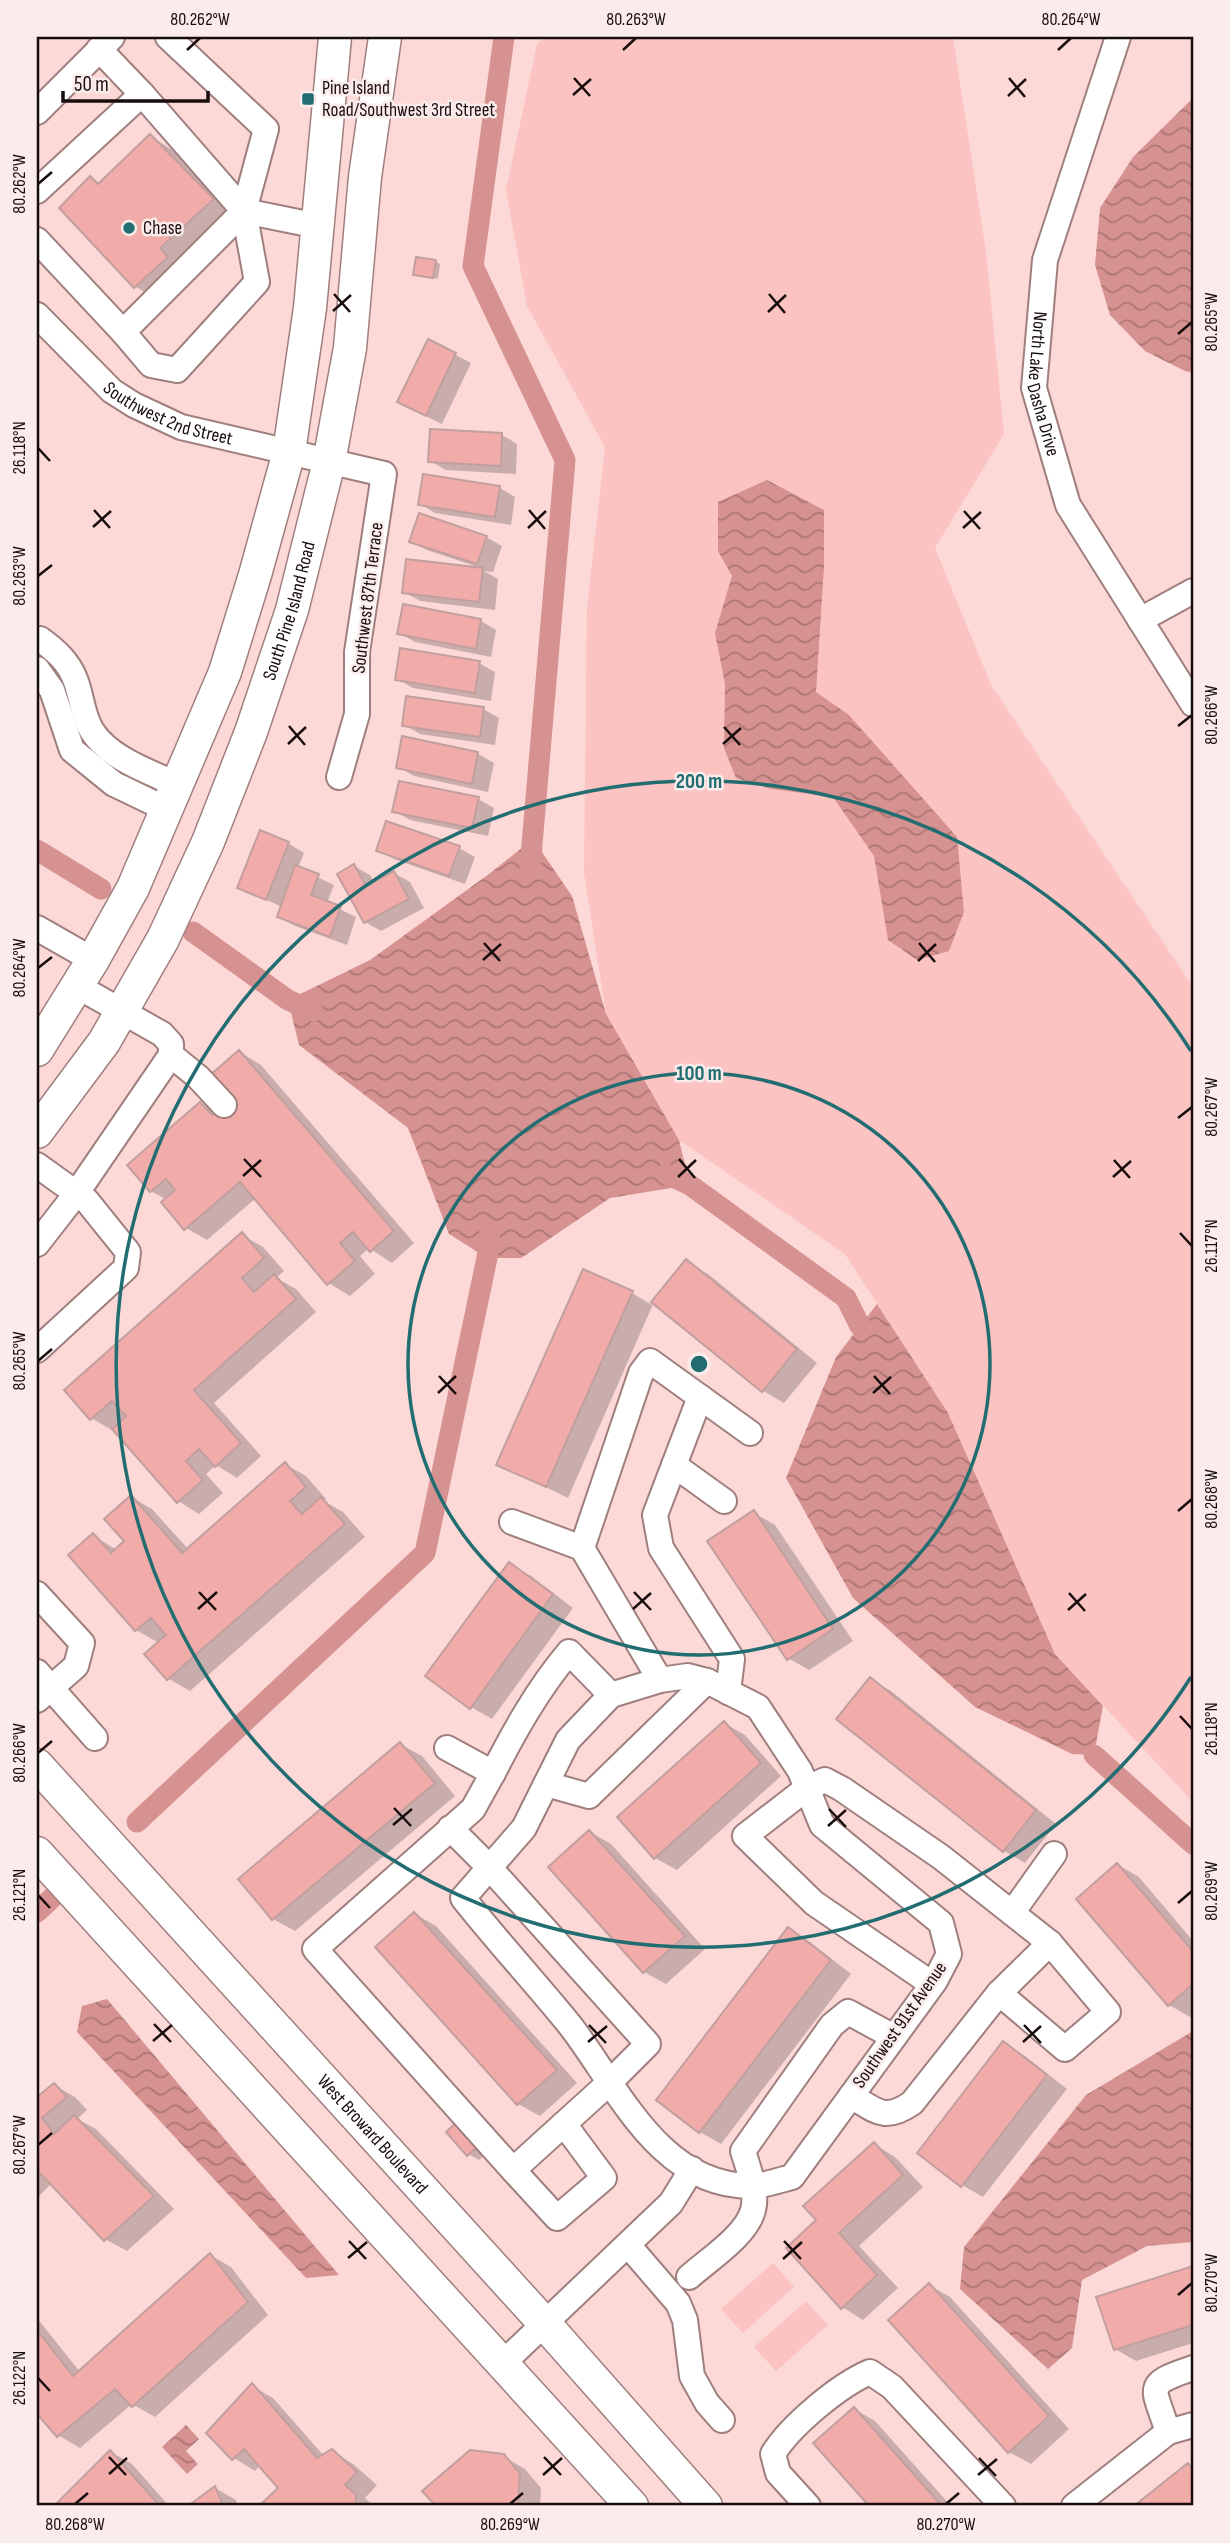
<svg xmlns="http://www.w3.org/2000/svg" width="1230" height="2543" font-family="'Sofia Sans Condensed',sans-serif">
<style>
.green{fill:#fbc3c1}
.water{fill:url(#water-waves)}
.shadow{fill:#0003}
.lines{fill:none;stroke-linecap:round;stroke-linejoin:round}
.canal{stroke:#d59290;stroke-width:21}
.building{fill:#f1acaa;stroke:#c19f9e;stroke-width:2}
.minor-casing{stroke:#9f7f7e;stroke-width:28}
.major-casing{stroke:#9f7f7e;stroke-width:35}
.minor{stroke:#fff;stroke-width:24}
.major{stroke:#fff;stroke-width:32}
.ticks{fill:none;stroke:#180d0d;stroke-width:2.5}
.ring{fill:none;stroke:#216d71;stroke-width:3.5}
.poi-dot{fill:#216d71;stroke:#faeceb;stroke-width:2.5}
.labels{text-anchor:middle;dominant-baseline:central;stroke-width:5;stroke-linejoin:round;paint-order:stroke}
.poi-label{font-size:19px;fill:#180d0d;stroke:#faeceb;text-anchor:start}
.street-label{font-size:19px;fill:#180d0d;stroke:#faeceb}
.centre{fill:#216d71;stroke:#faeceb;stroke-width:3.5}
.ring-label{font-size:21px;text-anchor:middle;font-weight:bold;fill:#216d71;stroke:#faeceb;stroke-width:5;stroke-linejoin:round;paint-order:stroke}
.neatline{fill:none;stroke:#180d0d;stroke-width:2.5}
.ticks-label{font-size:18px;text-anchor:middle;fill:#180d0d}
</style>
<defs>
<pattern id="water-waves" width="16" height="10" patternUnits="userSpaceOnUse" patternTransform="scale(1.75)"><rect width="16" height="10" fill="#d59290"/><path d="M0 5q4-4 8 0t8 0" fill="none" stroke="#ac7674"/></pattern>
</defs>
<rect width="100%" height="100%" fill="#fcd9d7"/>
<path class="green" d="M545,37H953L986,252L1004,434L935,548L991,685L1193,987V1802L1055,1654L948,1413L845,1254L679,1140L606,1014L584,873L587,608L605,447L527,306L506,190L537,44Z
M773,2263L794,2287L743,2333L721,2309Z
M806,2301L828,2325L776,2371L754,2347Z"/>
<path class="water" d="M1193,98V373L1185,371L1145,351L1110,315L1095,265L1100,208L1133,157Z
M767,480L824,510V567L816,692L849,715L957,837L964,912L949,951L917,960L888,940L874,856L833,797L771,789L736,778L724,748L725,684L715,633L732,576L718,551V502Z
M533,839L572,896L606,1014L679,1140L690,1185L610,1198L521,1258H487L449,1234L408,1128L299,1045L288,1000L370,960L489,874Z
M877,1304L948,1413L1055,1654L1103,1706L1094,1755L1072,1754L975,1707L853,1598L786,1478L836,1357Z
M107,1999L339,2275L306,2278L77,2032L82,2006Z
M1193,2031V2242L1147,2246L1082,2280L1072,2348L1048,2369L960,2289L964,2247L1086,2095Z
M186,2425L199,2439L186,2451L198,2464L187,2474L162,2447Z"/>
<path class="shadow" d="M150,136L171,149L234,212L157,299L136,287L90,179L101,185Z
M435,261L440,264L438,279L415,274Z
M429,341L471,363L442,424L415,411Z
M502,435L517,444L516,474L446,470L430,461Z
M500,488L515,497L511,525L435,513L420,504Z
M486,537L502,546L493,572L484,571L498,579L495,610L420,601L404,592L481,568L427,550L411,541Z
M481,621L496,630L491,657L415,642L399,633Z
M479,663L495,672L491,701L413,688L397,679Z
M483,709L499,718L495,745L420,734L404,725Z
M404,739L478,754L494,763L488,792L414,776L398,767Z
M478,799L494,808L488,836L410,820L394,811Z
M288,843L304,853L298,868L334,885L327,903L356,917L347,945L295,926L279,917L282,907L239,887Z
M459,848L475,857L465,884L394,859L378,850Z
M354,866L370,875L375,884L394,873L410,882L424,908L381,931L365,922Z
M240,1052L261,1065L414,1243L392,1263L369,1248L360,1256L375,1274L350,1296L329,1283L256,1198L207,1240L186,1228L167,1200L151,1191L200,1104L217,1113Z
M242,1235L263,1247L284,1271L276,1278L296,1289L316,1312L214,1403L261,1456L237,1478L216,1465L206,1474L223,1493L199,1514L178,1501L114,1429L112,1430L91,1418Z
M686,1262L708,1274L817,1363L784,1403L763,1391L654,1302L568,1498L499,1464L632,1293L652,1305Z
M285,1464L306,1476L326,1499L324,1501L343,1512L365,1537L190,1691L169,1679L147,1654L159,1643L136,1630L94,1536L117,1550L126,1542L131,1497L152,1509L188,1549Z
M754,1513L775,1525L853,1641L809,1670L788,1658Z
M509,1564L531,1576L573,1608L492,1719L471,1707Z
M870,1679L891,1691L1056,1824L1025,1863L1004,1851Z
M724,1723L745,1735L781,1776L677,1870L655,1858Z
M400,1744L422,1756L455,1796L295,1931L273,1919Z
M590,1832L611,1844L705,1949L666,1984L644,1972L550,1867Z
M1118,1865L1139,1877L1193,1941V2014L1190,2017L1169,2005Z
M415,1914L436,1926L577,2083L540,2116L518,2104L377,1947Z
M789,1929L810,1942L851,1974L721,2144L700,2132Z
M1004,2044L1025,2056L1067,2089L983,2197L962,2185Z
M54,2085L75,2097L87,2110L77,2119L96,2129L174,2209L127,2251L105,2239L52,2183L37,2198V2100Z
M459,2122L489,2151L479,2160L468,2154Z
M874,2144L895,2157L923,2187L859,2246L898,2288L863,2320L842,2307L818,2221Z
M210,2255L231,2267L268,2315L155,2417L132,2404L80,2448L58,2435L37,2412V2318L80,2372Z
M1193,2268V2343L1136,2361L1115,2349L1098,2298Z
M929,2285L950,2297L1069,2429L1031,2464L1009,2452L890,2320Z
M252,2386L273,2398L324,2456L332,2451L353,2464L377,2485L365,2498L374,2506H261L280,2489L260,2465L255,2471L234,2458Z
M854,2409L875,2421L951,2506H871L815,2443Z
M111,2452L132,2464L169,2506H56Z
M503,2456L525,2469L541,2488L540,2506H438L424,2491Z
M1188,2465L1193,2468V2506H1137Z
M215,2488L236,2500L238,2506H191Z"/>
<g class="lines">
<path class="canal" d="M504,37L473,266L565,460L530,868
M37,850L101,889
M193,932L288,1000L313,1011
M666,1174L690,1185L846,1298L860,1326
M1094,1755L1193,1844
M137,1822L425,1553L487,1258L490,1230
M37,1912L52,1898"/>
</g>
<path class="building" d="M150,134L214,199L160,248L168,257L134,288L59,208L90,176L98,184Z
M416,257L436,260L433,278L413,275Z
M428,339L456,353L426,416L397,402Z
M430,429L502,433L501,466L428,462Z
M423,474L500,486L495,517L418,505Z
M419,513L487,536L477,564L409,542Z
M406,559L483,568L479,602L402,593Z
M403,604L481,619L476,649L397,634Z
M400,648L480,661L475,693L395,680Z
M406,696L484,707L480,737L402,726Z
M402,736L478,752L472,784L396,768Z
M399,781L479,797L472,828L392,812Z
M386,821L460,846L449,876L376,851Z
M260,830L289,842L266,900L237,888Z
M354,864L366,886L394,871L409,899L364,923L337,874Z
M295,865L319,874L311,895L341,906L330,937L277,917Z
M239,1050L394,1231L370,1252L353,1232L340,1243L355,1261L327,1285L240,1182L184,1230L161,1202L175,1190L166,1179L150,1192L127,1165L200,1102L212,1115L230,1100L209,1076Z
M242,1232L264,1258L242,1278L254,1292L274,1274L296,1299L194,1390L241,1443L215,1467L199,1449L186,1461L203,1480L177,1503L112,1429L126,1416L112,1401L90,1420L64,1390Z
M686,1259L797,1349L762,1392L651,1302Z
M583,1269L633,1291L546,1487L496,1465Z
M285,1462L306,1487L290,1501L302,1514L321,1497L345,1524L167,1680L144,1654L166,1635L151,1618L135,1631L68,1555L93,1533L111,1553L124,1541L104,1519L131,1495L182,1553Z
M754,1510L833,1629L787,1660L707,1541Z
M509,1562L553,1594L470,1709L425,1676Z
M870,1677L1036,1810L1003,1852L836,1719Z
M724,1721L761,1763L654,1859L617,1817Z
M400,1742L435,1783L272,1920L238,1879Z
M589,1830L685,1936L643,1973L548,1867Z
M1117,1863L1193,1951V1984L1168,2006L1076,1899Z
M414,1912L557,2070L517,2105L375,1947Z
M788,1927L831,1960L699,2133L656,2100Z
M1003,2041L1047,2075L961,2187L917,2153Z
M54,2083L67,2097L42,2118L54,2134L74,2115L154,2196L104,2241L37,2170V2097Z
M459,2120L480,2144L467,2156L446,2132Z
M874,2142L903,2175L839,2233L877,2275L841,2309L786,2248L816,2220L803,2206Z
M210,2253L248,2302L132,2407L115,2389L57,2437L37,2414V2330L73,2376Z
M1193,2266V2325L1114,2350L1096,2297Z
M929,2283L1049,2416L1008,2453L888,2320Z
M252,2383L317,2458L332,2449L357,2472L345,2485L356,2495V2504L354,2506H259L278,2488L244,2449L232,2460L206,2433Z
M854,2407L942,2506H869L813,2443Z
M110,2450L160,2506H54Z
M470,2450L504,2454L520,2474L518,2506H436L422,2491Z
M1188,2463L1193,2470V2506H1134Z
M215,2486L223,2506H188Z"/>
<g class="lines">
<g class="minor-casing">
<g id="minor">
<path d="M168,37L266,129L244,211"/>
<path id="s1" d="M1118,37L1045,260L1034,388L1068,505L1193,704"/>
<path d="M99,49L142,94"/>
<path d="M37,112L112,37"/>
<path d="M37,191L142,94L244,211L257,282L177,370L151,365L123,332"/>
<path d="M37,240L123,332L244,211L318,226"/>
<path id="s2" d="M37,315L112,391L134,405L181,427L384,474L357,652V714L339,777"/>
<path d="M1140,620L1193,591"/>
<path d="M37,640L40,639C55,650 68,661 75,679C82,696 82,715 92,731C110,759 150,772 178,785"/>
<path d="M37,669L52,690L72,750L114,784L168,810"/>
<path d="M37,928L93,960"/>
<path d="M171,1055L198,1077L224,1105"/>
<path d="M37,1165L87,1201L128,1252L126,1268L37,1350"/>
<path d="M37,1244L76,1194L171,1055V1044L162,1034L77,986"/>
<path d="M700,1397L655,1515L661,1548L732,1659L728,1692"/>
<path d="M674,1465L724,1501"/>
<path d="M512,1522L582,1548L660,1680"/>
<path d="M582,1548L641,1373L650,1361L750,1433"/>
<path d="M37,1594L82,1643L76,1666L37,1700"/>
<path d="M37,1672L95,1738"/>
<path d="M688,1676L707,1681L758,1707L800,1771L822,1825L941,1923L949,1954L935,1981L792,2177C779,2180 764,2186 751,2186C658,2186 617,2085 569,2024C534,1981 497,1941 463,1898L524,1828L568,1740L611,1695L660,1680Z"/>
<path d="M447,1748L493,1773L473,1809L315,1949L513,2170L609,2083L648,2044L489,1867L450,1828"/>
<path d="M493,1773C515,1730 538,1689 569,1652L611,1695"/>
<path d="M546,1784L589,1796L707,1681"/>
<path d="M1012,1913L1054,1854"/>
<path d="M999,1993L1050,1943"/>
<path d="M851,2096C877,2111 884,2122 912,2103L999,1993L1065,2049L1108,2012L1050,1943L941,1857L842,1789L825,1780L807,1788L745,1836L814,1903L932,1984"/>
<path d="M513,2170L557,2218L604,2178L564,2124"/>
<path d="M628,2245L678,2303L685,2320L692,2376L707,2403L722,2420"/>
<path d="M689,2277C708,2260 747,2235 753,2210C758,2192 748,2168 743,2151L832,2025L848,2012L894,2037"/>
<path d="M503,2363L671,2203L692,2169"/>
<path d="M1168,2432C1153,2385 1143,2385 1193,2368"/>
<path d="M808,2506L778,2473L773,2454C790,2426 839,2385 870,2372L892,2387L1003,2506"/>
<path d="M1074,2506L1168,2432L1193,2425"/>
</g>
</g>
<g class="major-casing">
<g id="major">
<path d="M37,1050L93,960L133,888L225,672L255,575L289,452L310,308L335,37"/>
<path id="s3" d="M37,1132L104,1042L163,939L208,842L251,732L292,610L329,462L350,348L365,177L385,37"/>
<path id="s4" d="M37,1765L545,2324L706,2506"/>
<path d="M37,1853L632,2506"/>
</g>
</g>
<use href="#minor" class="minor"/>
<use href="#major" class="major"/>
</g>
<path class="ticks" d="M187,50L200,38M623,50L636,38M1058,50L1071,38M574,78L590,96M1009,78L1025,97M573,95L591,79M1008,96L1026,79M38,184L52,172M334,294L350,312M769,294L785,313M333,311L351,295M768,312L786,295M1178,334L1192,322M38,448L50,461M94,510L110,528M529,510L545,529M964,511L980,529M93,527L111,511M528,528L546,511M963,528L981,512M38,576L52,565M289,726L305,745M1178,726L1192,715M724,727L740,745M288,744L306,727M723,744L741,728M484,943L500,961M919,943L935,962M483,960L501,944M918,961L936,944M38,968L52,957M1178,1118L1192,1107M244,1159L261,1177M679,1159L695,1178M1114,1160L1130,1178M243,1176L261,1160M678,1177L696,1160M1113,1177L1131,1161M1180,1233L1192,1246M38,1361L52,1349M439,1376L456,1394M874,1376L890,1394M438,1393L456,1376M873,1393L891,1377M1178,1511L1192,1499M199,1592L216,1610M634,1592L651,1610M1069,1593L1085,1611M198,1609L217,1592M633,1609L651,1593M1068,1610L1086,1594M1180,1716L1192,1729M38,1753L52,1741M394,1808L411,1826M829,1809L846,1827M393,1825L412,1809M828,1826L846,1810M38,1895L50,1908M1178,1903L1192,1891M154,2024L171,2042M589,2025L606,2043M1024,2025L1041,2043M153,2041L172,2025M588,2042L607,2026M1023,2042L1041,2026M38,2145L52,2133M349,2241L366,2259M784,2241L801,2259M348,2258L367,2242M783,2259L802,2242M1178,2295L1192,2283M38,2378L50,2391M109,2457L126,2475M544,2457L561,2475M979,2458L996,2476M109,2474L127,2458M543,2475L562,2458M978,2475L997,2459M75,2504L88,2493M510,2504L523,2493M946,2504L959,2493"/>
<g class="ring">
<circle cx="699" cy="1364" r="291"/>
<path d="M1191 1677A583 583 0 1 1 1191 1051"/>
</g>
<g class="poi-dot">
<rect x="301" y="92" width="14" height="14" rx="3.5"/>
<circle cx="129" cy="228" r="7"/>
</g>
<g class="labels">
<g class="poi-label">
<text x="322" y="88">Pine Island<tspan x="322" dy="22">Road/Southwest 3rd Street</tspan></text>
<text x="143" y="228">Chase</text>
</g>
<g class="street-label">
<text stroke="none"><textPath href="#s1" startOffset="360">North Lake Dasha Drive</textPath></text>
<text stroke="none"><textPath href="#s2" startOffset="168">Southwest 2nd Street</textPath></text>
<text transform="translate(368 598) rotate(-83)">Southwest 87th Terrace</text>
<text stroke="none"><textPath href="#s3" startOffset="583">South Pine Island Road</textPath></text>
<text transform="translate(900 2025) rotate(-55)">Southwest 91st Avenue</text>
<text stroke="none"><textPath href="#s4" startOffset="499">West Broward Boulevard</textPath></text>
</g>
</g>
<circle cx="699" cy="1364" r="10" class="centre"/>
<g class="ring-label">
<text x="699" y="788">200 m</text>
<text x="699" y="1080">100 m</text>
</g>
<rect width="1230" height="2543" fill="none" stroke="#faeceb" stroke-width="77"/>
<path d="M63 91v10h145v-10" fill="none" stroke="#180d0d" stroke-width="3.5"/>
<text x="74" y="91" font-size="21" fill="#180d0d" stroke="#faeceb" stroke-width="5" paint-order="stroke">50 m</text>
<rect x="38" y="38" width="1154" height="2466" class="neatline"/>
<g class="ticks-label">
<text x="200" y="25">80.262°W</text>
<text x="636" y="25">80.263°W</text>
<text x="1071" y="25">80.264°W</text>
<text transform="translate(19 184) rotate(-90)" y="6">80.262°W</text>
<text transform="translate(1211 322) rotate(-90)" y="6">80.265°W</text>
<text transform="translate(19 448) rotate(-90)" y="6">26.118°N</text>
<text transform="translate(19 576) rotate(-90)" y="6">80.263°W</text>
<text transform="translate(1211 715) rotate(-90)" y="6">80.266°W</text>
<text transform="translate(19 968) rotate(-90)" y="6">80.264°W</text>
<text transform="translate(1211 1107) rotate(-90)" y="6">80.267°W</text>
<text transform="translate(1211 1246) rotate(-90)" y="6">26.117°N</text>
<text transform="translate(19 1361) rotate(-90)" y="6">80.265°W</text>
<text transform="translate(1211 1499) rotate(-90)" y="6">80.268°W</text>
<text transform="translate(1211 1729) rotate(-90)" y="6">26.118°N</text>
<text transform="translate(19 1753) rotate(-90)" y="6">80.266°W</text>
<text transform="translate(1211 1891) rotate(-90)" y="6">80.269°W</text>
<text transform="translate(19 1895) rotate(-90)" y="6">26.121°N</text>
<text transform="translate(19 2145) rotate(-90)" y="6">80.267°W</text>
<text transform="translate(1211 2283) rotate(-90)" y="6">80.270°W</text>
<text transform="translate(19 2378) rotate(-90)" y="6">26.122°N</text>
<text x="75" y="2530">80.268°W</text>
<text x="510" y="2530">80.269°W</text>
<text x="946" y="2530">80.270°W</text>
</g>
</svg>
